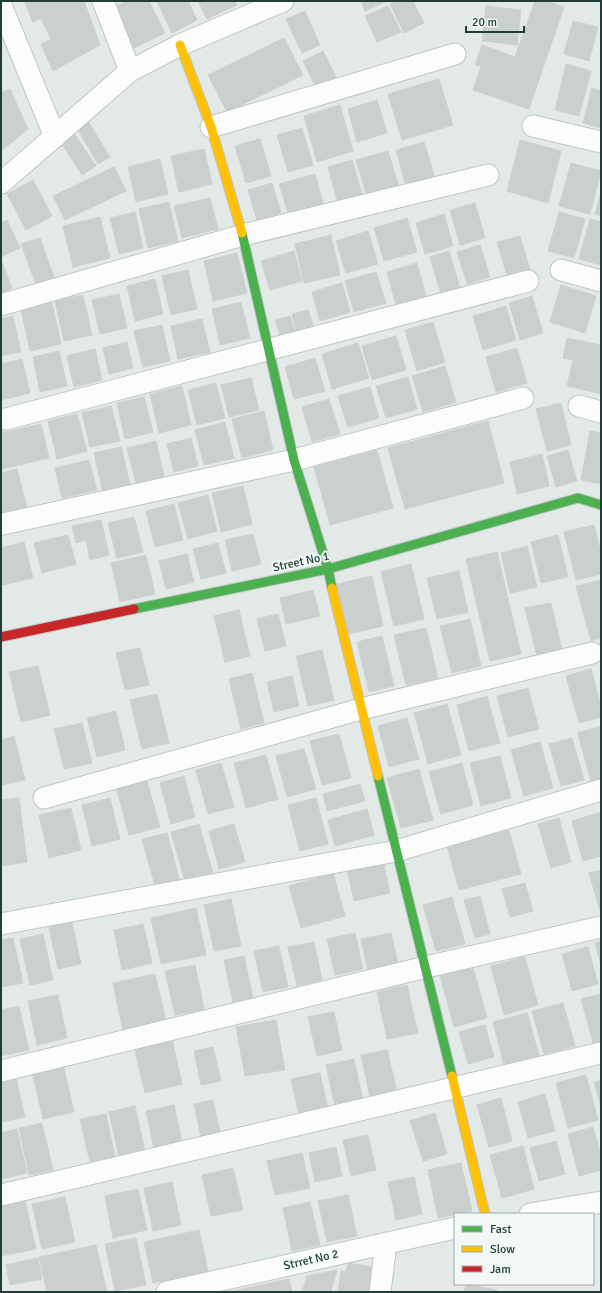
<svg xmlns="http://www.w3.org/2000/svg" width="602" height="1293" font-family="Signika,sans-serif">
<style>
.building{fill:#cad0ce;stroke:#cbd2d0}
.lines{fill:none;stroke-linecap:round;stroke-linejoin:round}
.street-casing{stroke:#c0c6c4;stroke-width:23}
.fast-casing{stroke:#bec7c5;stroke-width:11}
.slow-casing{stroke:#bec7c5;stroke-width:11}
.jam-casing{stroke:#bec7c5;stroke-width:11}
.street{stroke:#fbfcfb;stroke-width:21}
.fast{stroke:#4caf50;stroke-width:9}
.slow{stroke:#ffc107;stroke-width:9}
.jam{stroke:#c62828;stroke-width:9}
.labels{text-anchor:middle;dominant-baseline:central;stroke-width:4;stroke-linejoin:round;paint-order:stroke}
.street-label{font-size:12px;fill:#203d3a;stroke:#f1f8f6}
</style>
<rect width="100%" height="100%" fill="#e3e9e7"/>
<path class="building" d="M24,1H84L100,45L53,71L41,44L51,39L41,18L33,22Z
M127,1H149L165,33L134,48L114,7Z
M157,1H188L197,20L172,33Z
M198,1H235L237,5L207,19Z
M361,1H384L385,2L365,11Z
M396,1H413L424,23L404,33L390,4Z
M535,1H547L564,7L529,109L473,90L481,66L475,65L482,45L515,57Z
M388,6L401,32L377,42L365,16Z
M486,6L521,10L517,45L482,41Z
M305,11L320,45L302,53L286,19Z
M573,21L598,27L589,61L564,54Z
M284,38L303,75L227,112L208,75Z
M323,51L336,77L316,88L303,61Z
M566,64L591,71L579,116L555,110Z
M439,79L453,125L402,140L388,94Z
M592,88L601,91V128L583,123Z
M10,89L28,129L1,151V93Z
M377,100L387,133L357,142L348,109Z
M340,105L353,151L317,162L304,116Z
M88,121L110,157L98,164L77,128Z
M302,128L313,165L288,172L277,135Z
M73,132L96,166L82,175L60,141Z
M260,139L271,176L246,183L235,146Z
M520,140L561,151L548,203L507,191Z
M424,142L436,181L407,190L396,150Z
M204,149L212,184L179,192L171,156Z
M388,151L399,187L367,196L356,160Z
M160,159L168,194L136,202L128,167Z
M352,160L363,197L338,204L328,167Z
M571,163L601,171L590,214L559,206Z
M114,167L126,191L65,220L53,196Z
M315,174L324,206L289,216L279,184Z
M33,180L52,216L26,230L7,194Z
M272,183L281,213L257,220L248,190Z
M601,193V216L595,214Z
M210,198L218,229L182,238L174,206Z
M169,202L178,241L148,248L139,209Z
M475,203L485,238L460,245L450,210Z
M135,212L143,248L119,254L110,218Z
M559,212L585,219L574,258L548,251Z
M444,214L453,246L425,254L416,223Z
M100,217L110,258L73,267L63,226Z
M407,218L417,252L384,261L374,228Z
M590,219L601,222V265L579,259Z
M7,220L20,248L1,257V223Z
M368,231L378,264L346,273L336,241Z
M331,235L340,275L304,283L295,244Z
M520,236L531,273L508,279L497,242Z
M40,238L55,280L37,287L21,244Z
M480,245L490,277L467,284L457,252Z
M294,251L302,281L270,290L261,261Z
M449,251L460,288L441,294L430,257Z
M237,253L247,293L213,301L204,261Z
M1,260L12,288L1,293Z
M417,263L426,296L396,305L387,272Z
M188,270L197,309L171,315L162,276Z
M376,272L386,303L354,312L345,281Z
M155,279L163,314L135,321L127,286Z
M342,283L350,312L320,321L312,292Z
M561,285L596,296L585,333L550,322Z
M119,294L127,328L100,334L92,300Z
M83,295L92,335L64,341L55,301Z
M532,296L543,333L520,340L509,303Z
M52,302L61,344L30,351L21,310Z
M241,302L250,338L220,345L212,309Z
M506,306L516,340L483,350L473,316Z
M308,310L314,328L297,333L292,314Z
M13,316L21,352L1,356V319Z
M290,316L297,337L282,342L275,320Z
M202,319L210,352L178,359L171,326Z
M433,322L445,362L417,371L405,330Z
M162,325L170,361L143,367L134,331Z
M396,336L406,370L372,380L362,346Z
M567,338L601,345V394L567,386L573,360L563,358Z
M127,342L133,368L109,374L103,348Z
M358,343L369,378L332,389L322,354Z
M517,348L527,383L496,392L486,357Z
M95,349L102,380L74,387L67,356Z
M59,351L67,386L40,392L33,357Z
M315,358L325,391L294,399L285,367Z
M22,359L30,393L1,400V364Z
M445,366L456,402L423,412L412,376Z
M408,377L417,409L386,418L376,386Z
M251,378L259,410L229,417L221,385Z
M216,383L225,418L197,425L188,390Z
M182,386L191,425L159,433L150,394Z
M370,387L379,418L348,427L338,396Z
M144,397L153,432L125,439L117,403Z
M329,399L340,434L312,442L302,407Z
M561,403L571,445L547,451L536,409Z
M111,406L120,441L90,447L82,413Z
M264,411L273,450L242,458L232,419Z
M77,414L87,451L57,459L48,421Z
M488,421L504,483L405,509L388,448Z
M225,422L234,458L204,465L195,430Z
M41,424L49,458L2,469L1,433Z
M590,431L601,433V484L581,480Z
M191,438L198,466L174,472L167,444Z
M156,441L164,476L136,483L127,448Z
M121,447L131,487L103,493L94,453Z
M377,450L393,508L330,525L314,467Z
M568,450L577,481L556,487L547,456Z
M542,454L549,486L517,494L510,462Z
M89,460L97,490L62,498L55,468Z
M17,469L28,511L2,517L1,473Z
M243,486L252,524L221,532L212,493Z
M208,495L217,531L188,539L178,503Z
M174,504L183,540L155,547L146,511Z
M134,517L143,552L117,558L108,523Z
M101,520L109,555L90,560L86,540L76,543L72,526Z
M594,525L601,553V574L576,580L564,532Z
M253,534L261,564L232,571L225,540Z
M68,535L76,564L42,573L34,543Z
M558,535L568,577L541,583L531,542Z
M24,542L33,578L3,585L1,579V548Z
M218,543L226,573L201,579L193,549Z
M527,546L537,587L510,593L501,553Z
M497,552L521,654L490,661L466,559Z
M187,554L194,582L166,589L159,561Z
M146,555L155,594L120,602L111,563Z
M411,564L424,619L394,626L381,572Z
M459,571L468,612L437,619L427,578Z
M372,576L383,626L348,634L337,584Z
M601,580V638L591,641L576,586Z
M313,590L320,616L286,624L280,598Z
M551,603L562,650L537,656L525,608Z
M239,610L250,656L225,662L214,616Z
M278,614L286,646L265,651L257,619Z
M470,619L481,666L452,673L440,626Z
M426,628L438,678L406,685L394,635Z
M382,636L394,686L369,692L357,642Z
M140,648L149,685L125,690L116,653Z
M322,650L334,700L308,706L296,656Z
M38,666L50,715L21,722L9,672Z
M591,669L601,706V717L579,723L566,676Z
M252,673L264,723L241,729L229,679Z
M292,676L299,706L274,712L267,682Z
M528,688L539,729L508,737L497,696Z
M157,694L169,743L142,749L130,700Z
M487,696L500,743L469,751L457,705Z
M447,704L461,755L428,764L414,713Z
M116,711L125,750L97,757L87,718Z
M407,718L419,759L389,767L378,726Z
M82,723L92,763L64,769L54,729Z
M601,726V779L591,782L578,733Z
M339,734L351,778L322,785L310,741Z
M14,736L25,780L1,785V740Z
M572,738L584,780L561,786L549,744Z
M540,742L553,788L524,796L511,750Z
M304,749L316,789L287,797L276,756Z
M266,755L278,799L246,808L234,763Z
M500,756L511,798L481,806L470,763Z
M221,763L234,807L208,814L196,770Z
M462,763L473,805L441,814L429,772Z
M419,769L433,820L401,828L387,778Z
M184,776L195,817L171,824L160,783Z
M146,778L160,827L129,835L116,787Z
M360,784L365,801L327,811L323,794Z
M19,798L27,862L1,866V800Z
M110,798L120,839L92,846L82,805Z
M316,798L328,844L300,851L288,805Z
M71,808L81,850L49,858L39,815Z
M367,809L374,835L335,846L328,820Z
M601,812V856L583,861L572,821Z
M559,818L571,862L551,868L538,824Z
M199,824L214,877L186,885L171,832Z
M234,824L245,862L219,869L209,831Z
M509,830L521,874L459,890L447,846Z
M167,833L180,882L156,889L142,839Z
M383,861L390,893L354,901L347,869Z
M601,870V910L600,911L589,873Z
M333,873L345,916L301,928L289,886Z
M525,883L533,911L510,917L502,889Z
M480,896L490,934L475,938L464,900Z
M452,897L465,944L436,951L423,905Z
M231,899L241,946L214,951L204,905Z
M196,908L206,955L161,964L151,918Z
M71,918L81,964L58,969L48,923Z
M143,924L152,963L122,970L114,930Z
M355,933L363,969L335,975L327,939Z
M391,933L398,964L368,971L361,939Z
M43,934L53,980L30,985L20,939Z
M13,938L23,983L1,987V940Z
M601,941V965L595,943Z
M314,942L322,980L297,986L288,947Z
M279,946L288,987L263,992L254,951Z
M588,947L598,984L572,991L562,954Z
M244,956L253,998L233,1002L224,960Z
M525,957L538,1005L504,1015L491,966Z
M195,965L204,1009L175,1015L165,971Z
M473,967L487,1018L454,1027L440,976Z
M155,974L166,1021L123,1031L113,983Z
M407,985L418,1033L387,1039L377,992Z
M601,994V1045L594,1046L581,999Z
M58,995L67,1038L37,1045L28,1001Z
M563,1003L575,1046L544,1054L532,1011Z
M19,1006L29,1050L1,1056V1010Z
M334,1012L342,1050L317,1056L308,1017Z
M527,1013L539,1055L504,1065L493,1022Z
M276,1020L285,1070L245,1076L236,1027Z
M485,1025L494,1057L468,1064L459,1032Z
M172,1038L182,1084L145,1093L134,1047Z
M213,1047L221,1081L201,1085L194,1051Z
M387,1050L397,1091L370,1097L361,1055Z
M354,1059L364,1105L336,1111L326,1065Z
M63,1064L74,1112L43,1119L32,1071Z
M320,1073L329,1114L300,1120L291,1079Z
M586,1075L598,1120L568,1128L556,1083Z
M16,1078L25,1117L1,1122V1082Z
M601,1080V1107L594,1082Z
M545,1094L555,1131L528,1138L518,1102Z
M501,1098L512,1141L489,1147L477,1105Z
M213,1100L221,1137L202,1142L194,1104Z
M174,1105L183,1147L155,1153L146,1111Z
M135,1106L146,1156L120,1161L109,1112Z
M435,1113L447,1154L423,1161L410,1121Z
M106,1114L115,1157L90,1162L80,1119Z
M42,1123L53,1170L29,1175L19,1128Z
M593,1127L601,1155V1170L579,1176L568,1134Z
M17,1129L27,1173L1,1179V1133Z
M368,1135L376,1170L351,1176L343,1140Z
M556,1141L565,1174L539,1181L530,1148Z
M523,1146L534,1189L502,1198L490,1155Z
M336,1147L342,1176L315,1182L309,1153Z
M302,1153L310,1188L275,1195L267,1161Z
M461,1163L472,1211L438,1218L428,1170Z
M233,1168L243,1210L211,1216L202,1175Z
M414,1177L422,1214L396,1220L388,1182Z
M172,1182L181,1225L153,1231L144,1188Z
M138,1189L147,1230L113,1238L105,1196Z
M348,1195L357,1236L327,1242L318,1201Z
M65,1197L75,1242L42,1249L32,1204Z
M25,1201L36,1249L1,1256V1206Z
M310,1202L320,1245L292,1251L283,1208Z
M199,1230L208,1271L153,1283L144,1242Z
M136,1238L146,1285L115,1291L105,1244Z
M96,1245L107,1292H47L39,1257Z
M38,1258L42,1279L10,1285L6,1265Z
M348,1263L373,1267L369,1292H338L341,1271L346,1272Z
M337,1270L331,1292H302L307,1276Z
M289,1279L292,1292H228Z
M466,1284L497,1290V1292H464Z"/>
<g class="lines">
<g class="street-casing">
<path id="street" d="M103,1L130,71
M1,5L55,137
M533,126L601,142
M211,127L455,54
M1,183L130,71L180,45L283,1
M561,270L601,281
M1,305L243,235L488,175
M579,406L601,412
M6,419L528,281
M3,524L294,460L523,398
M44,798L361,709L592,653
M1,924L396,851L601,790
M1,1071L426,967L601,927
M1,1195L601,1053
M530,1214L601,1202
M167,1292L455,1228
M380,1292L386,1243"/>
</g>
<g class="fast-casing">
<path id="fast" d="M242,233L294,460L328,569L332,588
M134,609L328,569L578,498L601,505
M378,776L452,1076"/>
</g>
<g class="slow-casing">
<path id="slow" d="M180,45L211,127L242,233
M332,588L378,776
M452,1076L485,1214"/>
</g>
<g class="jam-casing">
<path id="jam" d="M1,637L134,609"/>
</g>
<use href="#street" class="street"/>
<use href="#fast" class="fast"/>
<use href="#slow" class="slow"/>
<use href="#jam" class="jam"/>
</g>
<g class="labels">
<g class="street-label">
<text transform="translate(301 562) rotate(-12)">Street No 1</text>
<text transform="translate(311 1260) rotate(-13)">Strret No 2</text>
</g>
</g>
<rect width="602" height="1293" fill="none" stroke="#203d3a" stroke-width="4"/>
<rect x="454" y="1213" width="140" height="72" fill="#f1f8f6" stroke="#9dadab"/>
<rect x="462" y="1226" width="20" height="6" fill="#4caf50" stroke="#9dadab"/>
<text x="490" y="1233" font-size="12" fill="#203d3a">Fast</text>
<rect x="462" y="1246" width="20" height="6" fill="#ffc107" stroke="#9dadab"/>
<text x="490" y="1253" font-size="12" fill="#203d3a">Slow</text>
<rect x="462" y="1266" width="20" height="6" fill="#c62828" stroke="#9dadab"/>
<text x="490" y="1273" font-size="12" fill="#203d3a">Jam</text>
<path d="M466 26v6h58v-6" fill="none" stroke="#203d3a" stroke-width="2"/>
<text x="472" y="26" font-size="12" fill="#203d3a" stroke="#f1f8f6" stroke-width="3" paint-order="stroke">20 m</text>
</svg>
